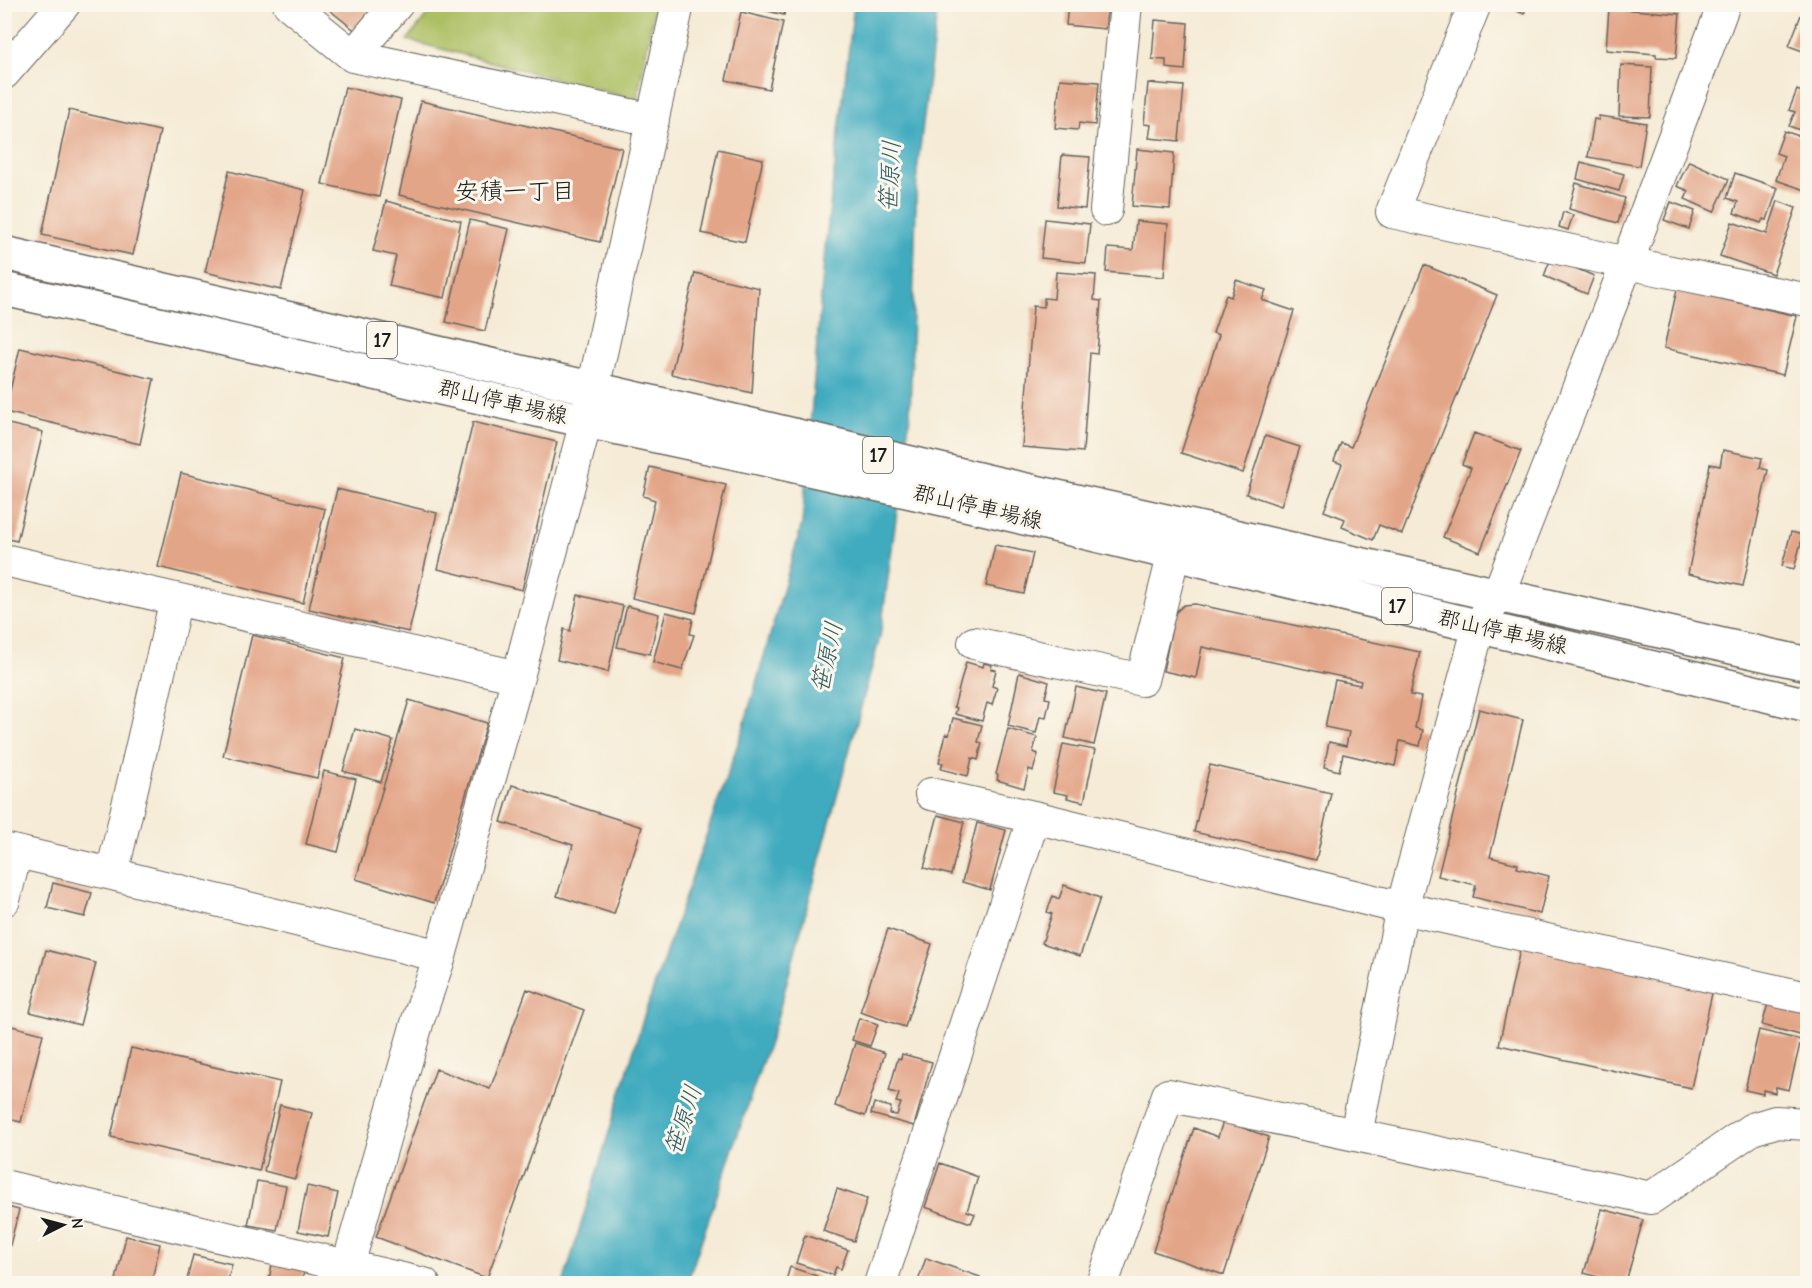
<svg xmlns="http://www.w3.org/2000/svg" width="1812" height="1288" font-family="'Comic Neue','Klee One',sans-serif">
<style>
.green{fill:#acbf63;stroke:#646e40;stroke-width:1.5}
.water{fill:#40abbf;stroke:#2e646e;stroke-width:1.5}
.building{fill:#e3a588}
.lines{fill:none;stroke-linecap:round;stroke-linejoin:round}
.street-casing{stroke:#68645d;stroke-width:34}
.primary-casing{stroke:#68645d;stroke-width:36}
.street{stroke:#fff;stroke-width:32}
.primary{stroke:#fff;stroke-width:33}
.labels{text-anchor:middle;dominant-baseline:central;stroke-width:6;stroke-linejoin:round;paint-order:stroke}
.shield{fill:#fbf7ec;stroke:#5f5e5a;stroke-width:1.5}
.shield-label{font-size:21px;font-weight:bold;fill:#1c1c1c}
.street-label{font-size:22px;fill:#1c1c1c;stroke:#fbf7ec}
.water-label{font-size:24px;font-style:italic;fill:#2c5c65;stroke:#fbf7ec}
.neighbourhood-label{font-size:24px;fill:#1c1c1c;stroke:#fbf7ec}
</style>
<rect width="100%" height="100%" fill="#fbf7ec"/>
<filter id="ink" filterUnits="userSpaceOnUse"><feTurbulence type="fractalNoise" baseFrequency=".0167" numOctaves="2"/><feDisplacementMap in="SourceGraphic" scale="12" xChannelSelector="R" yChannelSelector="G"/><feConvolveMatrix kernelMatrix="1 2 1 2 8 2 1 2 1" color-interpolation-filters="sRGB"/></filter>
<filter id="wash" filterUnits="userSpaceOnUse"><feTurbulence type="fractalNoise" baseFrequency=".008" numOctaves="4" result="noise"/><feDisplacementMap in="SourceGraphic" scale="24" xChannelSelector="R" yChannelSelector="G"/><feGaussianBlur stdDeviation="1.35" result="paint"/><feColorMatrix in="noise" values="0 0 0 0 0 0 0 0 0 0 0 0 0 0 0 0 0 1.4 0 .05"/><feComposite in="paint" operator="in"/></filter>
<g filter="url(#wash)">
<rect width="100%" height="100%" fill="#f5ebd6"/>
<path class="green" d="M436,5H655L637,100L407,40Z"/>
<path class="water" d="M854,5H938L917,172L910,415L880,637L776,1022L687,1283L563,1284L644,1016L743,729L802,524L825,248Z"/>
<g id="blocks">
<path class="building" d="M322,4H379L357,32Z
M740,4H786L784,15Z
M1068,4H1108L1105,29L1066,25Z
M1501,4H1527L1524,14Z
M1609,8L1680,14L1676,58L1656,57V54L1606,50Z
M741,12L783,22L769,89L726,80Z
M1801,15L1808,18V53L1789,46Z
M1155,20L1188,23L1185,70L1166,68V60L1152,59Z
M1621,65L1652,67L1650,117L1619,116Z
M1060,79L1099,82L1095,125L1079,123L1078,130L1055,128Z
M1808,79V133L1789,126L1795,112L1789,110L1797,90L1802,92Z
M1148,83L1184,86L1179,141L1149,138L1151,125L1144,124Z
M345,87L401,100L379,197L322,184Z
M421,101L622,148L600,242L399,195Z
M69,110L160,131L133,255L42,235Z
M1599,116L1646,123L1639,166L1588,157L1594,119L1599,120Z
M1784,131L1808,139V191L1776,180L1784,156L1776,153Z
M718,149L763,159L745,242L701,233Z
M1137,149L1174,153L1170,209L1132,206Z
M1062,155L1090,157L1085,209L1057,206Z
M1689,161L1729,179L1714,212L1685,199L1689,191L1677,186Z
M1581,162L1624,174L1619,191L1577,179Z
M229,171L305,190L281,290L205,272Z
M1735,173L1778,188L1767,220L1763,219L1761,223L1734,213L1738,202L1727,198Z
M1576,183L1625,198L1618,223L1569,209Z
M386,201L461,221L445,298L389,286L396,256L373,251Z
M1778,201L1796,208L1773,274L1720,256L1732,222L1767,234Z
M1671,202L1695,211L1689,229L1664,220Z
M1563,212L1573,215L1568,230L1559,227Z
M1045,219L1090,224L1086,263L1041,258Z
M470,220L509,229L485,331L446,322Z
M1136,221L1168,224L1164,277L1106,272L1108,248L1133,250Z
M1551,258L1594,276L1587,294L1544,276Z
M1424,265L1497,295L1402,534L1379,525L1373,540L1342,527L1345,519L1324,511L1342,464L1334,461L1341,443L1351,447Z
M1056,272L1096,275L1094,300L1101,301L1097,354L1090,353L1083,452L1022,447L1033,306L1044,307V298L1054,299Z
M695,273L759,288L752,393L671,374Z
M1236,280L1266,290L1262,300L1294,311L1243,473L1181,453L1219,335L1213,333L1226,295L1231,297Z
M1677,289L1797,316L1783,375L1664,348Z
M20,348L154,379L140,444L5,412Z
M473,422L557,442L522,590L438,569Z
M4,423L43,432L17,541L4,538Z
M1474,433L1521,451L1480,552L1443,537L1471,468L1462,464Z
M1265,436L1300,447L1281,506L1246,494Z
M1723,450L1762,458L1760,468L1768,470L1743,586L1688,574L1710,464L1720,466Z
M650,467L726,485L696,613L632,598L655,500L643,496Z
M181,473L325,509L303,603L158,567Z
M337,489L437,513L409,632L309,609Z
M1791,532L1803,535L1794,569L1782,566Z
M995,545L1033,553L1024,594L986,586Z
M1807,555H1808V576L1802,574Z
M578,595L623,606L608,672L557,660L564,629L570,631Z
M1195,604L1420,652L1410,695L1421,697L1415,728L1423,730L1420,746L1400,741L1395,766L1343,754L1339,771L1324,767L1329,742L1346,746L1349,732L1325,727L1335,680L1360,685L1361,681L1202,647L1196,678L1163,671L1175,613L1184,605Z
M627,606L659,614L650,654L617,647Z
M666,612L693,619L690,634L694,635L682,670L653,662Z
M252,635L345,658L317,778L223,756Z
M966,662L983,667L984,663L992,665L991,669L996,670L992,686L997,688L992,705L987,703L982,721L955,714L957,708L954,707Z
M1019,673L1049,682L1045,698L1050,699L1046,717L1040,716L1036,733L1008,726Z
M1076,687L1106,694L1094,745L1065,738Z
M409,700L487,723L434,903L356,879Z
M1479,709L1523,720L1490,857L1518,864L1517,868L1549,876L1540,914L1473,897L1476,885L1438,876Z
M953,718L982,725L978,742L982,743L979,756L978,760L972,758L968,776L941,769L943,763L939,762L946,734L949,735Z
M355,729L393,740L381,782L343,771Z
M1008,729L1037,737L1033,752L1038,754L1033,771L1029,769L1024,788L997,780L998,775L996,774Z
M1063,744L1095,750L1084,802L1067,798L1068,795L1053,792Z
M1210,765L1331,793L1316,860L1194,832Z
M324,771L356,779L338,852L306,844Z
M512,785L642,827L614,914L557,896L573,845L501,822Z
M938,815L964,822L951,875L924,868Z
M977,823L1006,830L990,890L962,882Z
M53,883L92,893L85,917L47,908Z
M1064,885L1100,898L1080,956L1042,943L1052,914L1047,912L1052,898L1053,896L1059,899Z
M888,929L932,944L905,1027L860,1012Z
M1521,945L1713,989L1691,1088L1499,1045Z
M46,950L96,963L80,1025L30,1012Z
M527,989L584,1010L487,1278L376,1237L436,1069L490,1089Z
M1769,1000L1808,1009V1021L1804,1036L1762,1025Z
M859,1018L878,1024L870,1046L852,1040Z
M4,1024L43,1034L21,1122L4,1118Z
M1759,1030L1801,1040L1789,1090L1776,1087L1775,1093L1763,1090V1094L1745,1090Z
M855,1043L885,1053L865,1116L835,1106Z
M131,1048L280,1082L259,1171L111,1137Z
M902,1054L932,1062L914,1126L871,1114L874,1103L891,1107L890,1114L897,1115L901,1103L896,1102L899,1094L889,1091L898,1058L901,1059Z
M280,1105L312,1113L295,1179L264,1171Z
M1223,1121L1269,1137L1224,1275L1153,1251L1194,1128L1218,1137Z
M940,1163L978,1177L967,1211L975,1214L971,1223L925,1207Z
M257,1181L286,1186L277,1230L248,1225Z
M307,1186L338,1193L328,1237L298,1231Z
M837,1189L867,1199L854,1241L823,1231Z
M4,1206L19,1210L6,1261L4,1260Z
M1602,1209L1643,1220L1626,1282L1609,1277L1608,1280L1584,1273Z
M805,1235L848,1250L841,1269L836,1267L833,1275L796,1263Z
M126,1236L160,1244L151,1284H130L116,1280Z
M193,1255L232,1264L227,1284H186Z
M926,1258L980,1277L978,1284H917Z
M273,1260L305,1268L301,1284H268Z
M790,1267L817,1276L815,1284H785Z"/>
</g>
</g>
<g filter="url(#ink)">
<use href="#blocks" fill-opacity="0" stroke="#68645d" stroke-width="1.5"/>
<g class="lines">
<g class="street-casing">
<path id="street" d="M289,4L353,56L653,120
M1475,4L1392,212L1627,263L1808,300
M353,56L397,4
M4,73L64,4
M1106,210L1126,4
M4,560L518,677
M974,643L1142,680L1174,553
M931,794L1034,817L1402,908L1808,998
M4,849L112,874L440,956
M112,874L176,599
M4,900L16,852
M1356,1134L1402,908L1479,626L1498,595L1627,263L1724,4
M4,1186L424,1284
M348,1265L418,1020L440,956L518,677L586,421L678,4
M880,1284L1034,817
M1102,1284L1168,1095L1651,1198L1752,1129L1775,1122L1808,1124"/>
</g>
<g class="primary-casing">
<path id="primary" d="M4,253L760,427L995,483L1808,664
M4,289L586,421L755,457L987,509L1808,705"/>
</g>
<use href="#street" class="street"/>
<use href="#primary" class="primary"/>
</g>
</g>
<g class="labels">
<g class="shield">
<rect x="367" y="322" width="30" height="36" rx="4.5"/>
<rect x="863" y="437" width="30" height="36" rx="4.5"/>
<rect x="1382" y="588" width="30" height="36" rx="4.5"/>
</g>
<g class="shield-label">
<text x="382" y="340">17</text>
<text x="878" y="455">17</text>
<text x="1397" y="606">17</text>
</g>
<g class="street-label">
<text transform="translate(503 402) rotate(13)">郡山停車場線</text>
<text transform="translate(978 507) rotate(13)">郡山停車場線</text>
<text transform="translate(1503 632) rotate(13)">郡山停車場線</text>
</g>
<g class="water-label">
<text transform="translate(890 176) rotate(-87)">笹原川</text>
<text transform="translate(827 657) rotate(-78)">笹原川</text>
<text transform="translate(683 1120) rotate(-72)">笹原川</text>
</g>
<g class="neighbourhood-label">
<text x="515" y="191">安積一丁目</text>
</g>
</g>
<rect width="1812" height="1288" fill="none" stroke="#fbf7ec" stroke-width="24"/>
<g transform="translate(63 1225) rotate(84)" stroke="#fbf7ec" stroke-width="4.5" paint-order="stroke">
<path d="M0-4.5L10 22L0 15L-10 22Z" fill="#1c1c1c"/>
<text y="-9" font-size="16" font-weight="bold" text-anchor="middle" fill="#1c1c1c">N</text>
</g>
</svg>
